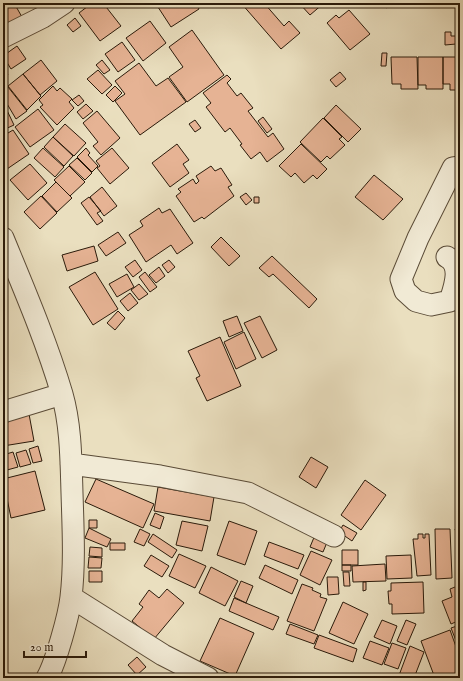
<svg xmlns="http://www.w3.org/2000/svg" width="463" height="681" font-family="'IM FELL English',serif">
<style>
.building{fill:#e6b394;stroke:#2a1a0a}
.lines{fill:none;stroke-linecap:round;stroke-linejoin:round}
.minor-casing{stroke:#5a4b37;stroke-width:23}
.minor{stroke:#f1ead5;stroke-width:21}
</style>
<rect width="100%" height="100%" fill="#eadfbf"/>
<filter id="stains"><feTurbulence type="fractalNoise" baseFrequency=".005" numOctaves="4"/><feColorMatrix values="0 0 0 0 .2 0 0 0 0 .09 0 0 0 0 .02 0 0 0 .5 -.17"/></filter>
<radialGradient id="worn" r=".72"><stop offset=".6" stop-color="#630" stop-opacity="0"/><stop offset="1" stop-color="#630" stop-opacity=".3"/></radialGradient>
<path class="building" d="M3,3H14L22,17L3,27Z
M92,3H103L121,26L100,41L79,13Z
M153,3H196L199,9L171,27L156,4L154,5Z
M241,3H264L284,26L289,21L300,33L281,49Z
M299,3H324L310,15Z
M382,3H393L386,8Z
M349,10L370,34L350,50L327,23L336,15L339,18Z
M75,18L81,26L73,32L67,25Z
M150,21L166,43L143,61L126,38Z
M192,30L224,75L187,102L169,77L183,67L169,47Z
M445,32H451V36H456V44L445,45Z
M122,42L135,60L118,72L105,54Z
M17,46L26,59L11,69L3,56Z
M382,53H387L386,66H381Z
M391,57H417L418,89H401V84H392Z
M418,57H443V89H426V85H418Z
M443,57H460V90H450V84H443Z
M41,60L57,81L40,95L23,74Z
M102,60L110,70L104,74L96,65Z
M139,63L156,86L168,78L186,102L140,135L115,101L125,94L115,81Z
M3,67L8,75L3,78Z
M98,70L112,85L102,94L87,79Z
M340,72L346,79L336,87L330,80Z
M23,74L41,96L27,110L8,86Z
M227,75L231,79L227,83L237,96L241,93L253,108L248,111L268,137L273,133L284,149L267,162L260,152L251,159L240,145L242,144L230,128L225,132L206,107L211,103L203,93Z
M53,86L57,91L60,88L72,99L69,102L74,108L57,125L40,107L43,105L39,100Z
M115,86L122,93L113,102L106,95Z
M8,87L27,111L16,119L3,97V90Z
M79,95L84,101L78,106L72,100Z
M3,102L14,125L3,130Z
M86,104L93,111L83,119L77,112Z
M336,105L361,129L348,142L324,118Z
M38,109L54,130L30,147L15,127Z
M97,111L120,138L101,155L93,146L98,142L83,123Z
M263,117L272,129L267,133L258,121Z
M323,118L342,137L339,139L345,145L330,159L327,156L321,162L300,142Z
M195,120L201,128L195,132L189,124Z
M65,124L86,143L74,156L53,137Z
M13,130L29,154L7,169L3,163V136Z
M53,137L73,156L64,166L44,147Z
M177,144L189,160L183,164L189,173L170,187L152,163Z
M301,144L327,169L317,179L313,175L304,183L295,173L291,177L279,166Z
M43,148L64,167L55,177L34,158Z
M86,148L90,153L88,155L98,166L92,172L77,157Z
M112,148L129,168L110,184L97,168L100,166L96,161Z
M77,158L92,173L85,180L69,165Z
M30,164L47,183L28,200L10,180Z
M69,166L85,182L70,196L54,180Z
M211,166L215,171L221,168L232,185L228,187L234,196L204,219L202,217L194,222L176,196L181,192L178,189L193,179L196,184L199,181L196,176Z
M374,175L403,199L383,220L355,197Z
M56,182L72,198L57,212L42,196Z
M102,187L117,206L104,216L90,197Z
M246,193L252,200L246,205L240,197Z
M41,196L57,213L40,229L24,212Z
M89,197L101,211L97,213L103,221L97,225L81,203Z
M254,197H259V203H254Z
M159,208L162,213L170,209L193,243L177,254L171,245L146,262L129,235L143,226L140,221Z
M118,232L126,243L106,256L98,245Z
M221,237L240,256L229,266L211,247Z
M94,246L98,261L67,271L62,255Z
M272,256L317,299L309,308L273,274L269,277L259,268Z
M135,260L142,270L133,277L125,267Z
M169,260L175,267L168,273L162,265Z
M159,267L165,276L156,283L149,275Z
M95,272L118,309L93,325L69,287Z
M145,272L157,287L150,292L139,277Z
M127,274L134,287L117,297L109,284Z
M139,284L148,294L139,300L131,290Z
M130,293L138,303L128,311L120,301Z
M118,311L125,318L115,330L107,323Z
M237,316L243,331L229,337L223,321Z
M260,316L277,350L262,358L244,323Z
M244,332L256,359L236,369L224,342Z
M220,337L241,386L207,401L196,378L200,376L188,351Z
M29,414L34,441L3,446V419Z
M38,446L42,461L33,463L29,449Z
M26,450L31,464L20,467L16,453Z
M13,452L18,467L7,470L3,455Z
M311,457L328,467L316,488L299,477Z
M35,471L45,510L11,518L3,479Z
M96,479L154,504L143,528L85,502Z
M365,480L386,495L361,530L341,515Z
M158,487L214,497L210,521L154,511Z
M155,513L164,517L160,529L150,525Z
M89,520H97V528H89Z
M182,521L208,526L202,551L176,545Z
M229,521L257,531L245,565L217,555Z
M343,525L357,533L352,541L339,532Z
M460,527V546L455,529Z
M89,528L111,539L107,547L85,538Z
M140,529L150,534L144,546L134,542Z
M435,529H450L452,578L436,579Z
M153,534L177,550L172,558L148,542Z
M418,534H423V538H425V534H429L431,575L417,576L413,539H418Z
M315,535L328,540L323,552L310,547Z
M269,542L304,555L298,569L264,556Z
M110,543H125V550H110Z
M90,547L102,548V557L89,556Z
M342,550H358V565H342Z
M311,551L332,560L320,585L300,575Z
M179,554L206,566L195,588L169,576Z
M151,555L169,566L162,577L144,566Z
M411,555L412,578L387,579L386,556Z
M89,557L102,558L101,568H88Z
M385,564L386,581L353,582L352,566Z
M265,565L298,580L292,594L259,578Z
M342,565H351V571H342Z
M211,567L238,581L225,606L199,593Z
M89,571H102V582H89Z
M343,572H349L350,586H344Z
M327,577H338L339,594L328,595Z
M241,581L253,586L246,603L234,597Z
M363,582H366V590L363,591Z
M423,582L424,613L392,614V604H389L388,591H391V583Z
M302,584L313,588L312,590L321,594L320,597L327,599L314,631L287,621Z
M460,585V620L451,624L442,601L452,597L450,589Z
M167,589L184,603L154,639L132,621L143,607L139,604L149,590L159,598Z
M234,598L279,617L273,630L229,611Z
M343,602L368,614L354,644L329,633Z
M220,618L254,633L235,676L200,661Z
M382,620L397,626L390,644L374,637Z
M406,620L416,624L407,645L397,641Z
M290,624L318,635L314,644L286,634Z
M460,625V651L451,628Z
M450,630L460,658V678H435L421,641Z
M319,635L357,649L353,662L314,648Z
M370,641L389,648L382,665L363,658Z
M392,643L406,648L398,669L384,664Z
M410,646L424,652L414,678H398Z
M137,657L146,667L137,675L128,665Z
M63,675H75V678H64Z"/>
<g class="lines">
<g class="minor-casing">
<path id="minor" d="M3,37L43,17L64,3
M3,238C24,289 46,340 62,394C71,425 71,461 72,493C73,527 75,563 71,597C69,615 56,662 47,678
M447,257C463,265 454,288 450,301L431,305L416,301L405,291L401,279L418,238L453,168L460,167
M3,412L62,394
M71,464L160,476L248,493L334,536
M71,597L163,655L208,678"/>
</g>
<use href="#minor" class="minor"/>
</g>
<rect width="463" height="681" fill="none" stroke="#eadfbf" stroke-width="16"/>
<rect x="4" y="4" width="455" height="673" fill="none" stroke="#2a1a0a" stroke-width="2"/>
<rect x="8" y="8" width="447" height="665" fill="none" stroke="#2a1a0a"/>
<path d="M24 651v6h62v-6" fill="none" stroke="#2a1a0a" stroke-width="2"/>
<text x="30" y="651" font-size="12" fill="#2a1a0a" stroke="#f1ead5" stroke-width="3" paint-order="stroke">20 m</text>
<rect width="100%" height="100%" filter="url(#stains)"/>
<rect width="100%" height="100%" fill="url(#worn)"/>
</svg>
